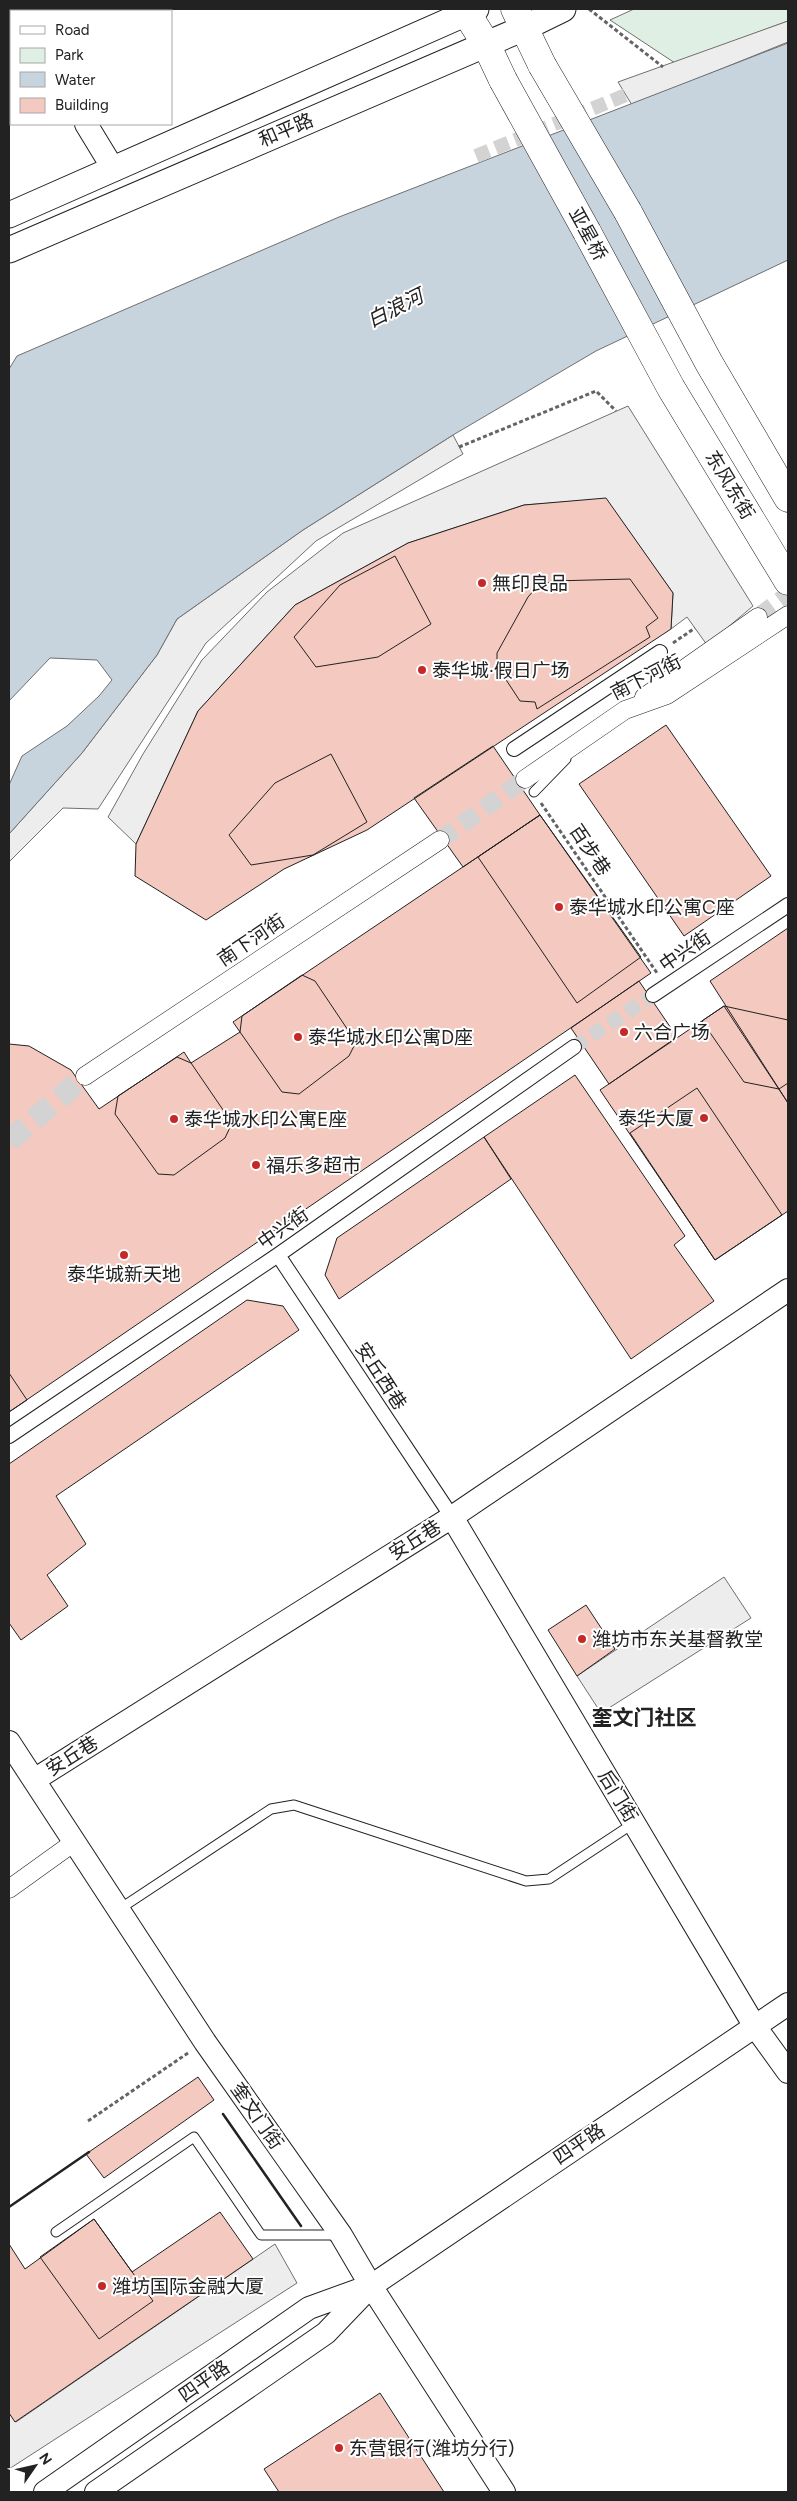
<svg xmlns="http://www.w3.org/2000/svg" width="797" height="2501" font-family="Figtree,'Noto Sans SC',sans-serif">
<style>
.green{fill:#e0efe3;stroke:#6f6f6f}
.parking{fill:#ededed;stroke:#6f6f6f}
.water{fill:#c7d3dd;stroke:#6f6f6f}
.building{fill:#f3c9c0;stroke:#222}
.lines{fill:none;stroke-linecap:round;stroke-linejoin:round}
.pedestrian-tunnel{stroke:#d3d3d3;stroke-width:14;stroke-dasharray:14 7;stroke-linecap:butt}
.minor-tunnel{stroke:#d3d3d3;stroke-width:18;stroke-dasharray:18 9;stroke-linecap:butt}
.tertiary-tunnel{stroke:#d3d3d3;stroke-width:22;stroke-dasharray:22 11;stroke-linecap:butt}
.service-casing{stroke:#222;stroke-width:11}
.pedestrian-casing{stroke:#222;stroke-width:16}
.minor-casing{stroke:#222;stroke-width:19}
.tertiary-casing{stroke:#222;stroke-width:24}
.secondary-casing{stroke:#222;stroke-width:27}
.primary-casing{stroke:#222;stroke-width:29}
.path{stroke:#646464;stroke-width:3;stroke-dasharray:4 2.5;stroke-linecap:butt}
.service{stroke:#fff;stroke-width:9}
.pedestrian{stroke:#fff;stroke-width:14}
.minor{stroke:#fff;stroke-width:18}
.tertiary{stroke:#fff;stroke-width:22}
.secondary{stroke:#fff;stroke-width:25}
.primary{stroke:#fff;stroke-width:28}
.primary-bridge-casing{stroke:#222;stroke-width:29;stroke-linecap:butt}
.primary-bridge{stroke:#fff;stroke-width:28}
.wall{stroke:#222;stroke-width:2.5}
.poi-dot{fill:#c62828;stroke:#fff;stroke-width:2}
.labels{text-anchor:middle;dominant-baseline:central;stroke-width:4;stroke-linejoin:round;paint-order:stroke}
.street-label{font-size:19px;fill:#222;stroke:#fff}
.poi-label{font-size:19px;fill:#222;stroke:#fff;text-anchor:start}
.water-label{font-size:20px;font-style:italic;fill:#222;stroke:#fff}
.quarter-label{font-size:21px;font-weight:bold;fill:#222;stroke:#fff}
</style>
<rect width="100%" height="100%" fill="#fff"/>
<path class="green" d="M634,9H788V21L675,63L610,20Z"/>
<path class="parking" d="M788,21V42L632,105L618,82Z
M628,406L753,606L707,645L687,617L671,629L673,593L606,499L524,505L408,543L295,605L198,711L136,844L108,817L143,754L202,660L267,592L343,533Z
M453,435L463,454L316,541L206,643L98,809L63,808L9,862V834L82,753L157,655L177,619L303,530Z
M724,1577L751,1618L601,1713L577,1676Z
M275,2244L297,2283L9,2469V2413L16,2422Z"/>
<path class="water" d="M788,43V260L596,351L453,435L303,530L177,619L157,655L82,753L9,834V785L22,756L67,726L99,696L112,680L97,660L50,658L9,701V369L17,356L339,217Z"/>
<path class="building" d="M606,498L673,593L671,629L367,830L284,869L206,920L135,876L136,844L198,711L295,605L408,543L524,505Z
M395,556L431,624L378,657L316,667L294,637L340,585Z
M630,579L658,618L646,627L650,637L537,709L535,702L520,701L497,666V653L528,597L536,588L552,581Z
M666,725L771,876L684,936L579,784Z
M493,746L540,815L463,867L414,798Z
M331,754L367,822L313,855L251,865L229,835L275,783Z
M540,815L651,973L9,1412V1044L29,1046L71,1070L99,1109L184,1052L191,1063L240,1032L233,1022Z
M540,815L641,957L577,1003L478,857Z
M788,928V1103L710,981Z
M302,975L315,981L356,1042L349,1056L299,1094L282,1092L240,1032L242,1016Z
M639,981L677,1037L609,1084L571,1028Z
M724,1006L788,1103V1211L715,1260L600,1090Z
M724,1006L788,1020V1083L779,1089L744,1082L702,1021Z
M177,1057L191,1063L232,1123L225,1138L174,1175L158,1174L115,1114L118,1096Z
M575,1075L685,1236L674,1245L714,1301L631,1359L484,1137Z
M697,1088L782,1215L715,1260L630,1133Z
M484,1137L511,1179L339,1299L325,1275L337,1238Z
M247,1300L283,1306L299,1330L56,1496L86,1544L47,1575L68,1606L21,1640L9,1623V1464Z
M9,1373L27,1400L9,1412Z
M586,1605L615,1649L577,1676L548,1630Z
M198,2077L214,2100L104,2178L86,2154Z
M220,2212L253,2259L15,2422L9,2413V2244L25,2269L94,2219L132,2272Z
M94,2219L153,2301L99,2339L40,2257Z
M380,2393L444,2492H279L264,2469Z"/>
<g class="lines">
<path class="pedestrian-tunnel" d="M476,156L626,95
M574,1047L653,995"/>
<path class="minor-tunnel" d="M758,617L788,595
M440,840L525,779"/>
<path class="tertiary-tunnel" d="M9,1141L85,1076"/>
<g class="service-casing">
<path id="service" d="M534,792L566,759
M118,1910L271,1809L294,1805L526,1881L549,1879L634,1823
M56,2232L194,2137L261,2235H338"/>
</g>
<g class="pedestrian-casing">
<path id="pedestrian" d="M514,749L660,652
M653,995L788,905
M278,1255L452,1517
M9,1436L278,1255L574,1047"/>
</g>
<g class="minor-casing">
<path id="minor" d="M644,697L758,617
M525,779L625,710L667,695L788,615
M85,1076L440,840
M9,1889L73,1843"/>
</g>
<g class="tertiary-casing">
<path id="tertiary" d="M16,9L18,11
M86,124L114,170
M452,1517L754,2025L788,2072
M9,1742L205,2042L341,2235L371,2286L504,2492
M34,1780L452,1517L788,1290
M45,2492L309,2308L367,2287
M96,2492L326,2333L371,2286L788,2004"/>
</g>
<g class="secondary-casing">
<path id="secondary" d="M9,215L476,9
M9,250L524,28L563,9"/>
</g>
<g class="primary-casing">
<path id="primary" d="M464,9L486,44L503,80
M515,9L542,65
M628,212L709,363L788,498
M587,232L671,388L788,581"/>
</g>
<path class="path" d="M589,9L663,67
M459,447L596,391L616,411
M673,643L695,628
M541,803L657,973
M88,2121L188,2053"/>
<use href="#service" class="service"/>
<use href="#pedestrian" class="pedestrian"/>
<use href="#minor" class="minor"/>
<use href="#tertiary" class="tertiary"/>
<use href="#secondary" class="secondary"/>
<use href="#primary" class="primary"/>
<g class="primary-bridge-casing">
<path id="primary-bridge" d="M542,65L628,212
M503,80L587,232"/>
</g>
<use href="#primary-bridge" class="primary-bridge"/>
<path class="wall" d="M223,2114L301,2226
M9,2207L89,2152"/>
</g>
<g class="poi-dot">
<circle cx="482" cy="583" r="5"/>
<circle cx="422" cy="670" r="5"/>
<circle cx="559" cy="907" r="5"/>
<circle cx="624" cy="1032" r="5"/>
<circle cx="298" cy="1037" r="5"/>
<circle cx="704" cy="1118" r="5"/>
<circle cx="174" cy="1119" r="5"/>
<circle cx="256" cy="1165" r="5"/>
<circle cx="124" cy="1255" r="5"/>
<circle cx="582" cy="1639" r="5"/>
<circle cx="102" cy="2286" r="5"/>
<circle cx="339" cy="2448" r="5"/>
</g>
<g class="labels">
<g class="street-label">
<text transform="translate(286 130) rotate(-23)">和平路</text>
<text transform="translate(588 234) rotate(61)">亚星桥</text>
<text transform="translate(730 485) rotate(59)">东风东街</text>
<text transform="translate(646 677) rotate(-27)">南下河街</text>
<text transform="translate(590 850) rotate(56)">百步巷</text>
<text transform="translate(251 940) rotate(-34)">南下河街</text>
<text transform="translate(685 951) rotate(-34)">中兴街</text>
<text transform="translate(283 1228) rotate(-35)">中兴街</text>
<text transform="translate(381 1376) rotate(57)">安丘西巷</text>
<text transform="translate(415 1540) rotate(-32)">安丘巷</text>
<text transform="translate(72 1756) rotate(-32)">安丘巷</text>
<text transform="translate(618 1796) rotate(59)">后门街</text>
<text transform="translate(257 2116) rotate(55)">奎文门街</text>
<text transform="translate(579 2144) rotate(-34)">四平路</text>
<text transform="translate(204 2381) rotate(-35)">四平路</text>
</g>
<g class="poi-label">
<text x="492" y="583">無印良品</text>
<text x="432" y="670">泰华城·假日广场</text>
<text x="569" y="907">泰华城水印公寓C座</text>
<text x="634" y="1032">六合广场</text>
<text x="308" y="1037">泰华城水印公寓D座</text>
<text x="694" y="1118" text-anchor="end">泰华大厦</text>
<text x="184" y="1119">泰华城水印公寓E座</text>
<text x="266" y="1165">福乐多超市</text>
<text x="124" y="1274" text-anchor="middle">泰华城新天地</text>
<text x="592" y="1639">潍坊市东关基督教堂</text>
<text x="112" y="2286">潍坊国际金融大厦</text>
<text x="349" y="2448">东营银行(潍坊分行)</text>
</g>
<g class="water-label">
<text transform="translate(395 308) rotate(-27)">白浪河</text>
</g>
<g class="quarter-label">
<text x="644" y="1717">奎文门社区</text>
</g>
</g>
<rect width="797" height="2501" fill="none" stroke="#222222" stroke-width="20"/>
<rect x="10" y="10" width="162" height="115" fill="#ffffff" stroke="#a7a7a7"/>
<rect x="20" y="26" width="25" height="8" fill="#ffffff" stroke="#a7a7a7"/>
<text x="55" y="35" font-size="15" fill="#222222">Road</text>
<rect x="20" y="48" width="25" height="15" fill="#e0efe3" stroke="#a7a7a7"/>
<text x="55" y="60" font-size="15" fill="#222222">Park</text>
<rect x="20" y="72" width="25" height="15" fill="#c7d3dd" stroke="#a7a7a7"/>
<text x="55" y="85" font-size="15" fill="#222222">Water</text>
<rect x="20" y="98" width="25" height="15" fill="#f3c9c0" stroke="#a7a7a7"/>
<text x="55" y="110" font-size="15" fill="#222222">Building</text>
<g transform="translate(35 2466) rotate(56)" stroke="#ffffff" stroke-width="4" paint-order="stroke">
<path d="M0-4L9 19L0 12L-9 19Z" fill="#222222"/>
<text y="-8" font-size="14" font-weight="bold" text-anchor="middle" fill="#222222">N</text>
</g>
</svg>
